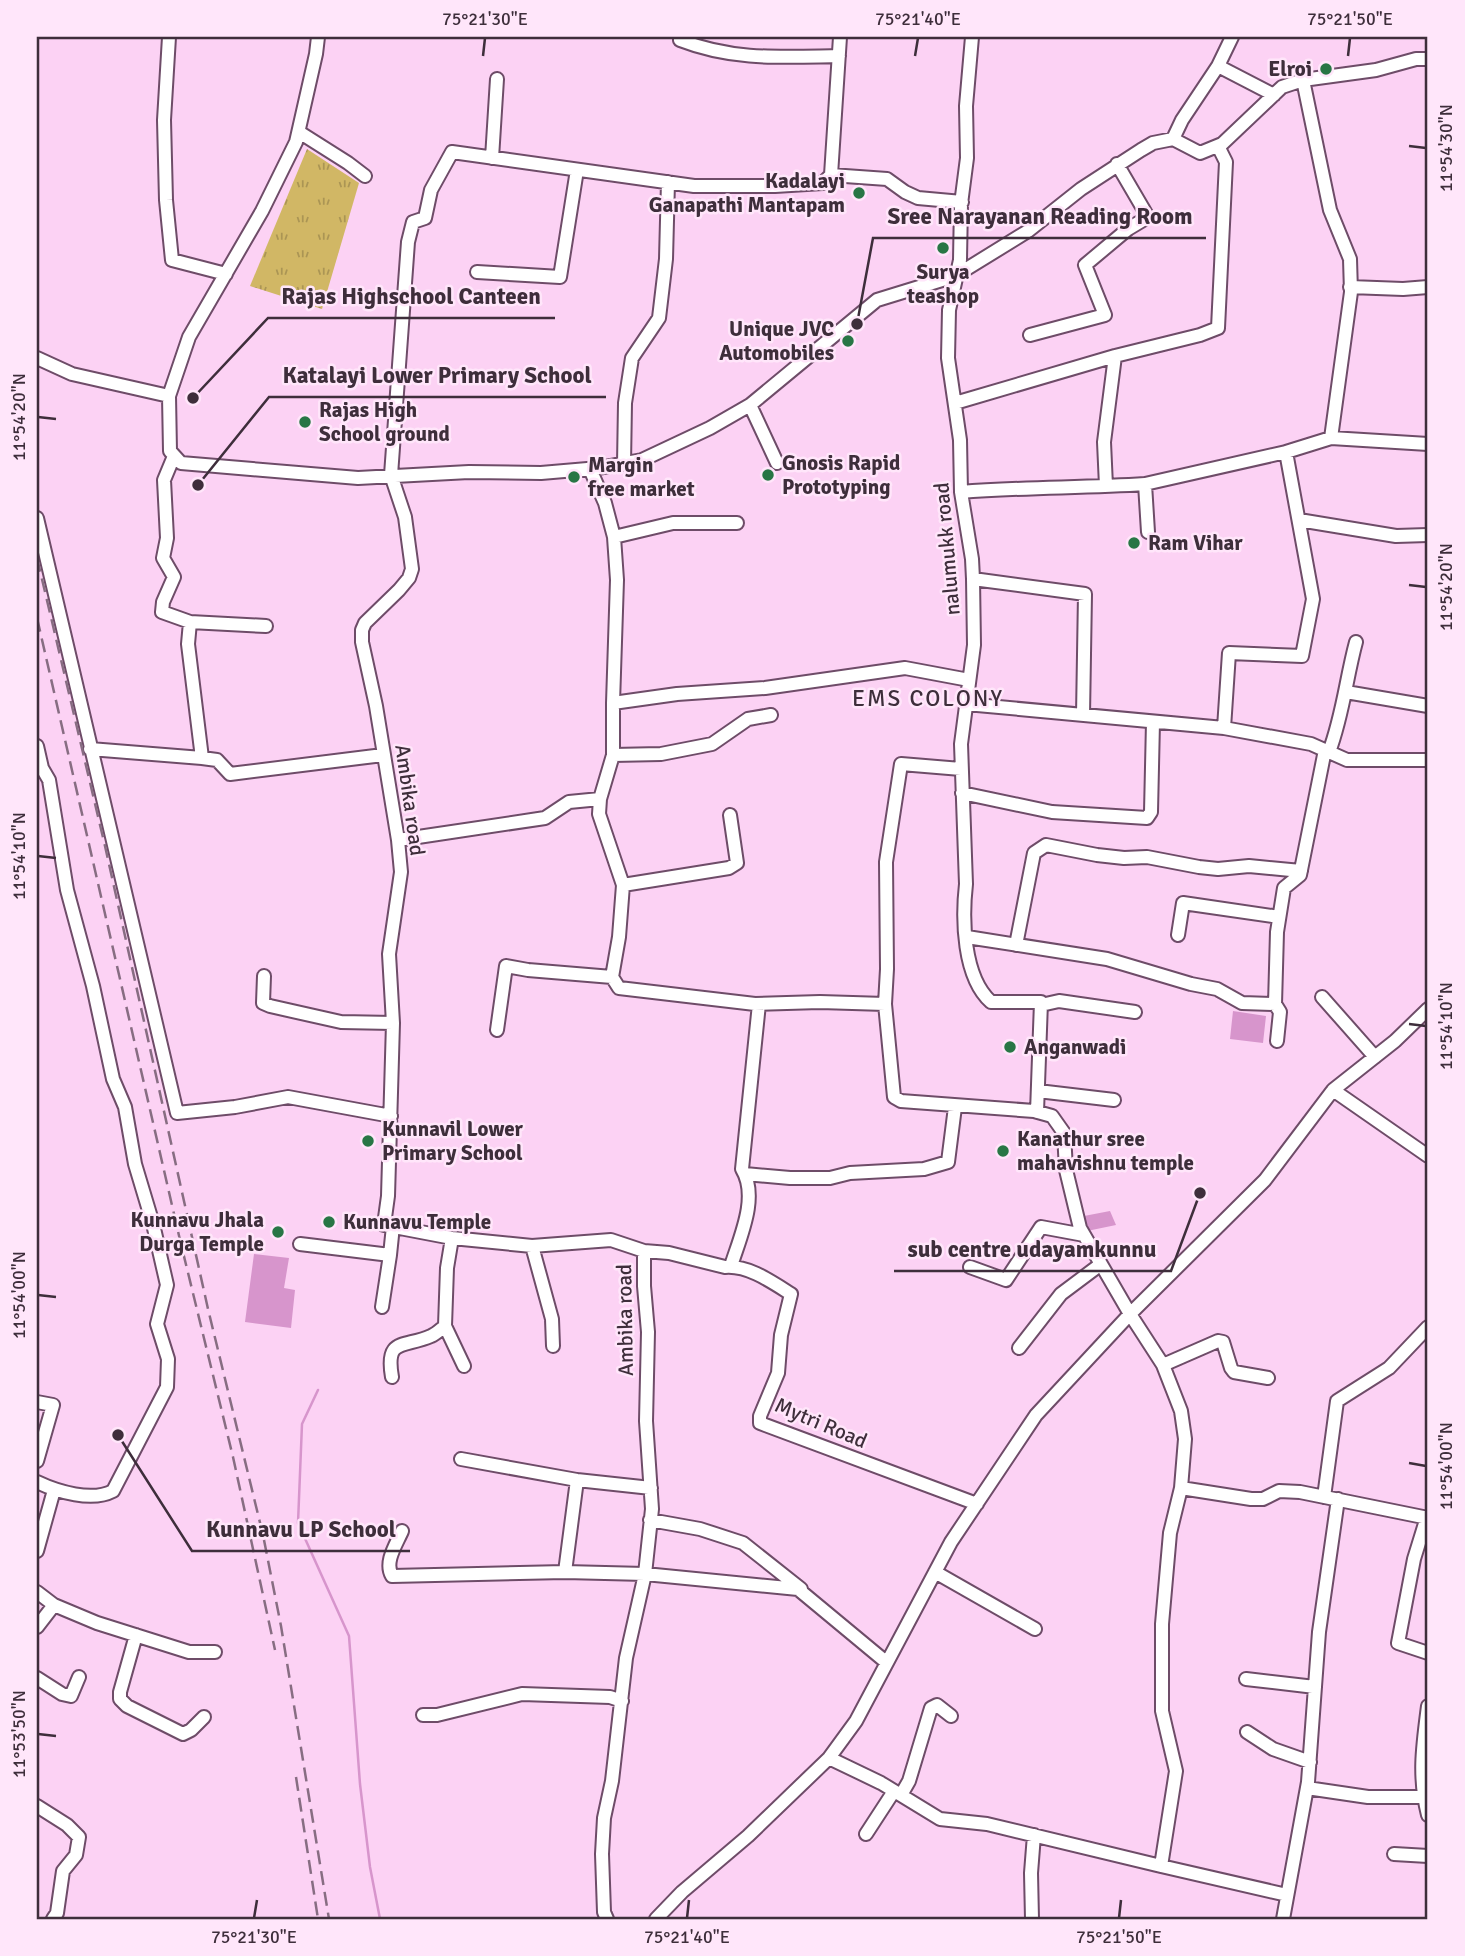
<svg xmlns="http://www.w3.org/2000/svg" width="1465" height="1956" font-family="Signika,sans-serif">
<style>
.grass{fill:url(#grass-tufts)}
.water{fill:#d795cc}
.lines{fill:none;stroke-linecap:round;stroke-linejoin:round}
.stream{stroke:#d795cc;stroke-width:2.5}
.minor-casing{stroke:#6e4c68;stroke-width:16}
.minor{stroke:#fff;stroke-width:12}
.rail{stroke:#876d82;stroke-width:2.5;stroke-dasharray:14 7;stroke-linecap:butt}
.ticks{fill:none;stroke:#3e2e3b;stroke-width:2.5}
.poi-dot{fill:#287645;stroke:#ffe6fa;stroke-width:2.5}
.labels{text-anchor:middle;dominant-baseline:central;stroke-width:5;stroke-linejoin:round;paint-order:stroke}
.poi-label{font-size:21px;font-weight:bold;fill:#3e2e3b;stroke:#ffe6fa;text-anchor:start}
.street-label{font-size:21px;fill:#3e2e3b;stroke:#ffe6fa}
.neighbourhood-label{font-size:23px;letter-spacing:2px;fill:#3e2e3b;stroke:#ffe6fa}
.leader{fill:none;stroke:#3e2e3b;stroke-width:2.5}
.callout-dot{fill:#3e2e3b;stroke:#ffe6fa;stroke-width:2.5}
.callout-label{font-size:23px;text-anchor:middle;font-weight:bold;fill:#3e2e3b;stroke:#ffe6fa;stroke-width:5;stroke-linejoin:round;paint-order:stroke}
.neatline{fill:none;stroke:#3e2e3b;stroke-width:2.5}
.ticks-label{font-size:18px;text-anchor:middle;fill:#3e2e3b}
</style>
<defs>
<pattern id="grass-tufts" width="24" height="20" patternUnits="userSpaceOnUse" patternTransform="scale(1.75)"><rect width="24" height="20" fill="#d1b765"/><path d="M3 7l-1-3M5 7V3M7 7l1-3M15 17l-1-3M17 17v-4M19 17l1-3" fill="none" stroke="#ab9554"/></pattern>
</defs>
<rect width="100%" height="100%" fill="#fcd2f4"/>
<path class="grass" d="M307,149L359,183L322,309L250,286Z"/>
<path class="water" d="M1233,1011L1266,1016L1263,1043L1230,1039Z
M1110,1211L1116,1225L1087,1231L1084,1216Z
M254,1254L289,1258L284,1288L295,1290L291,1328L245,1322Z"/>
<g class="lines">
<path class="stream" d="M318,1390L302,1424L298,1523L349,1636L360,1784L370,1867L380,1919"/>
<g class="minor-casing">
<path id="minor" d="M169,37L164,120L166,200L172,260L226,274
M318,37L316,54L296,142L262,211L189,337L169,396L170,451L181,463L358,478L469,472L541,473L599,468L642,460L710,428L750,405L877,300L955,276L1028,231L1081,189L1141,150L1153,143L1173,139L1200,153L1222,144L1282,87L1303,80L1376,70L1416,59H1428
M681,37L680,40C734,61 782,57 839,56
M840,37L831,175L887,179L905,192L918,198L962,202
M972,37L966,106L967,158L961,204L960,260L949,310L948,358L960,440L961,492L972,559L973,579L974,645L961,744L966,884C962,919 963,977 991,1002H1041L1037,1112
M1232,37L1218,66L1274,95
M1303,80L1330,210L1350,259L1351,292L1331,438
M299,132L348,163L365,176
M1173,139L1182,120L1218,66
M492,158L497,79
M477,272L560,277L577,170
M1350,287L1403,289L1428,287
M1030,335L1105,315L1085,265L1128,229L1148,217L1117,164
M1115,356L1200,335L1218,328L1226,162L1218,146
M37,358L72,374L169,396
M955,403L1115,356L1104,442L1106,486
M750,405L777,463
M1286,452L1331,438L1428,444
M174,456L164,480L167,538L163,558L174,577L163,602L162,612L190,622L266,626
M624,464L625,403L632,358L659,318L666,259L668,182
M590,469L605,503L614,537L617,580L613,703L677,694L765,688L905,668L969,680
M1145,484L1286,452L1313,599L1302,656L1229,653L1224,728
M961,492C1022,487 1083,488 1145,484L1148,532
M37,518L177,1113L235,1107L288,1097L391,1116
M1299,520L1396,536L1428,535
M614,537L673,523H737
M973,579L1085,594L1083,715
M190,622L188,644L202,758L217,760L230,774L383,755
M1346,692L1428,706
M966,704L1224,728L1311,744L1347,760H1428
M37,746L42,768L49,780L67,890L93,986L113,1079L125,1107L135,1164L153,1224L167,1285L157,1324L168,1359L167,1387L113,1491C92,1502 58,1492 37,1482
M90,749L202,758
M1329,752C1343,715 1346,679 1356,642
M613,755L661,754L712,744L748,719L771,715
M962,793L1052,812L1147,818L1151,812L1153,722
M398,840L545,818L569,802L600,799
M623,885L729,868L737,863L730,815
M1178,935L1183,903L1279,917
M967,937L1107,959L1191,984L1217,989L1242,1003L1275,1004
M1016,945L1034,853L1046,845L1097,855L1124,858L1147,857L1199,867L1218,869L1249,866L1301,871
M264,976L263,1003L270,1006L341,1022L393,1023
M612,977L619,937L623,885L599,814L600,799L613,755V703
M1322,997L1375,1057
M1041,1005L1059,1001L1135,1012
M1428,1009L1395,1041L1333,1090L1428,1156
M497,1030L506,966L528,970L612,977L619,988L755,1004L820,1002L885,1004
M1277,1041L1280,1012L1275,1004L1277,932L1284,888L1300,875L1325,750
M1038,1091L1114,1100
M745,1174L790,1178H830L850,1173L924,1169L948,1162L955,1107
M452,1238L447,1268L445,1326L464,1366
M300,1244L390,1255L393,1226
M532,1246L552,1319L553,1346
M644,1251L669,1253L725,1267C748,1265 772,1282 791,1294L781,1335L778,1373L760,1416V1423L977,1504
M731,1266C740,1237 759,1197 742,1169L759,1004
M970,1267L1006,1280L1041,1227L1084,1235
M382,1307L390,1255
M1019,1348L1061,1294L1101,1264
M1163,1365L1218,1341L1223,1342L1231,1368L1234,1372L1268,1378
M392,1377C385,1337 404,1348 431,1336C436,1334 441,1329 445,1326
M37,1402L53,1405L37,1461
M461,1459L577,1480L651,1488
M1181,1488L1251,1499H1263L1279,1491L1300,1492L1428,1518
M1324,1497L1337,1401L1389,1368L1428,1327
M1427,1517L1414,1559L1398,1643L1428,1653
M650,1520L700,1529L743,1543L801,1589
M402,1531C396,1545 384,1562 392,1576L565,1572L645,1574L798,1589L886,1662
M37,1551L54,1490
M565,1572L577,1480
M935,1572L1035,1629
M37,1592L54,1605
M37,1627L54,1605L97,1623L189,1652H215
M136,1635L120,1692V1699L127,1706L183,1734L191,1730L204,1717
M37,1678L62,1694L71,1696L79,1677
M1246,1679L1315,1687
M1428,1706C1423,1745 1418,1776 1428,1815
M423,1715H437L522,1694L610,1697L622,1701
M1247,1732L1273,1749L1310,1762
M829,1758L881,1783L940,1819L987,1824L1161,1866L1176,1771L1162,1711V1624L1170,1533L1181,1488L1185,1439L1181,1411L1163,1365L1130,1314L1080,1228L1066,1170L1064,1133L1052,1116L1034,1111L901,1101L894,1097L885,1004L887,969L886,862L901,764L961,769
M1307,1788L1368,1797H1428
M901,1795L909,1781L931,1708L937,1705L951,1716
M37,1806L67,1825L79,1837L76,1855L63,1871L57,1913L53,1919
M866,1834L894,1791
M1394,1854L1428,1856
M1161,1866L1287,1895
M607,1919L604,1912L602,1854L604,1818L612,1781L626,1658L645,1574L652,1509L646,1421L648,1332L644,1286V1251L611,1240L532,1246L452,1238L384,1225L388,1196L393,1023L389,954L401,872L398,840L376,706L362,642V630L365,623L399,590L409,578L412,569L405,517L391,475L408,242L413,222L425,218L431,190L452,152L694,186H775L823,183L831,175
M656,1919L682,1892L748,1836L829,1758L856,1721L951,1542L1036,1415L1130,1314L1265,1180L1333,1090
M1032,1919L1031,1873L1034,1835
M1283,1919L1308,1782L1319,1632L1338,1499"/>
</g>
<use href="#minor" class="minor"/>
<path class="rail" d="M37,558L105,846L208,1309L263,1535L281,1626L329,1919
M37,618L180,1240L233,1457L275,1650
M296,1777L318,1919"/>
</g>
<path class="ticks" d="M483,56L485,38M915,56L918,38M1348,56L1350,38M1409,146L1426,148M38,417L56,419M1409,585L1426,587M38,856L56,858M1409,1024L1426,1026M38,1295L56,1297M1409,1463L1426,1466M38,1734L56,1736M254,1918L257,1900M687,1918L689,1900M1119,1918L1121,1900"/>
<g class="poi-dot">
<circle cx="1326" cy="69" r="7"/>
<circle cx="859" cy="193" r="7"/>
<circle cx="943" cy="248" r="7"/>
<circle cx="848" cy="341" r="7"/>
<circle cx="305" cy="422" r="7"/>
<circle cx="768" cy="475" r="7"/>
<circle cx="574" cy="477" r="7"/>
<circle cx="1134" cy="543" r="7"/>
<circle cx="1010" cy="1047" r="7"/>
<circle cx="368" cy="1141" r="7"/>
<circle cx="1003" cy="1151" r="7"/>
<circle cx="329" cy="1222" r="7"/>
<circle cx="278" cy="1232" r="7"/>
</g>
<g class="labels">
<g class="poi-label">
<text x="1312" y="69" text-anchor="end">Elroi</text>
<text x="845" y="181" text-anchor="end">Kadalayi<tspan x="845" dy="24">Ganapathi Mantapam</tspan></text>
<text x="943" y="272" text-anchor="middle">Surya<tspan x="943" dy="24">teashop</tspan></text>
<text x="834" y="329" text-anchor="end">Unique JVC<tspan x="834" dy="24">Automobiles</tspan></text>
<text x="319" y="410">Rajas High<tspan x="319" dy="24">School ground</tspan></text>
<text x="782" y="463">Gnosis Rapid<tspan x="782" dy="24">Prototyping</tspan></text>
<text x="588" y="465">Margin<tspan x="588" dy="24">free market</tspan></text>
<text x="1148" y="543">Ram Vihar</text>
<text x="1024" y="1047">Anganwadi</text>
<text x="382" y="1129">Kunnavil Lower<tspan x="382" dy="24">Primary School</tspan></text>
<text x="1017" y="1139">Kanathur sree<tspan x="1017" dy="24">mahavishnu temple</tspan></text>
<text x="264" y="1220" text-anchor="end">Kunnavu Jhala<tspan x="264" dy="24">Durga Temple</tspan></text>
<text x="343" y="1222">Kunnavu Temple</text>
</g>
<g class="street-label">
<text transform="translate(947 549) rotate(-95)">nalumukk road</text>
<text transform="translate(410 800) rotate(82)">Ambika road</text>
<text transform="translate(625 1320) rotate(-91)">Ambika road</text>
<text transform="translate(821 1423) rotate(23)">Mytri Road</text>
</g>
<g class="neighbourhood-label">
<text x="928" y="698">EMS COLONY</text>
</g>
</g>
<path class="leader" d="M857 324L873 238H1206M193 398L268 318H555M198 485L269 397H606M1200 1193L1171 1271H894M118 1435L192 1551H410"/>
<g class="callout-dot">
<circle cx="857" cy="324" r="7"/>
<circle cx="193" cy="398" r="7"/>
<circle cx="198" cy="485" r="7"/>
<circle cx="1200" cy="1193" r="7"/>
<circle cx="118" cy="1435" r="7"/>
</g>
<g class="callout-label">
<text x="1040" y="224">Sree Narayanan Reading Room</text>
<text x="411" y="304">Rajas Highschool Canteen</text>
<text x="437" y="383">Katalayi Lower Primary School</text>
<text x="1032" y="1257">sub centre udayamkunnu</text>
<text x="301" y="1537">Kunnavu LP School</text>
</g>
<rect width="1465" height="1956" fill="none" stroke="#ffe6fa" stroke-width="77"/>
<rect x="38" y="38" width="1388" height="1880" class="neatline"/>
<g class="ticks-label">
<text x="485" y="25">75°21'30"E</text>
<text x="918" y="25">75°21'40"E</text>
<text x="1350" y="25">75°21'50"E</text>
<text transform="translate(1446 148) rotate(-90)" y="6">11°54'30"N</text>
<text transform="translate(19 417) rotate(-90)" y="6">11°54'20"N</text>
<text transform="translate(1446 587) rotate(-90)" y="6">11°54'20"N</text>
<text transform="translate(19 856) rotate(-90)" y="6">11°54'10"N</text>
<text transform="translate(1446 1026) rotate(-90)" y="6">11°54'10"N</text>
<text transform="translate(19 1295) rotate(-90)" y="6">11°54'00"N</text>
<text transform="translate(1446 1466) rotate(-90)" y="6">11°54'00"N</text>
<text transform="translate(19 1734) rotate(-90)" y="6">11°53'50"N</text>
<text x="254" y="1943">75°21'30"E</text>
<text x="687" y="1943">75°21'40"E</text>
<text x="1119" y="1943">75°21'50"E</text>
</g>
</svg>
